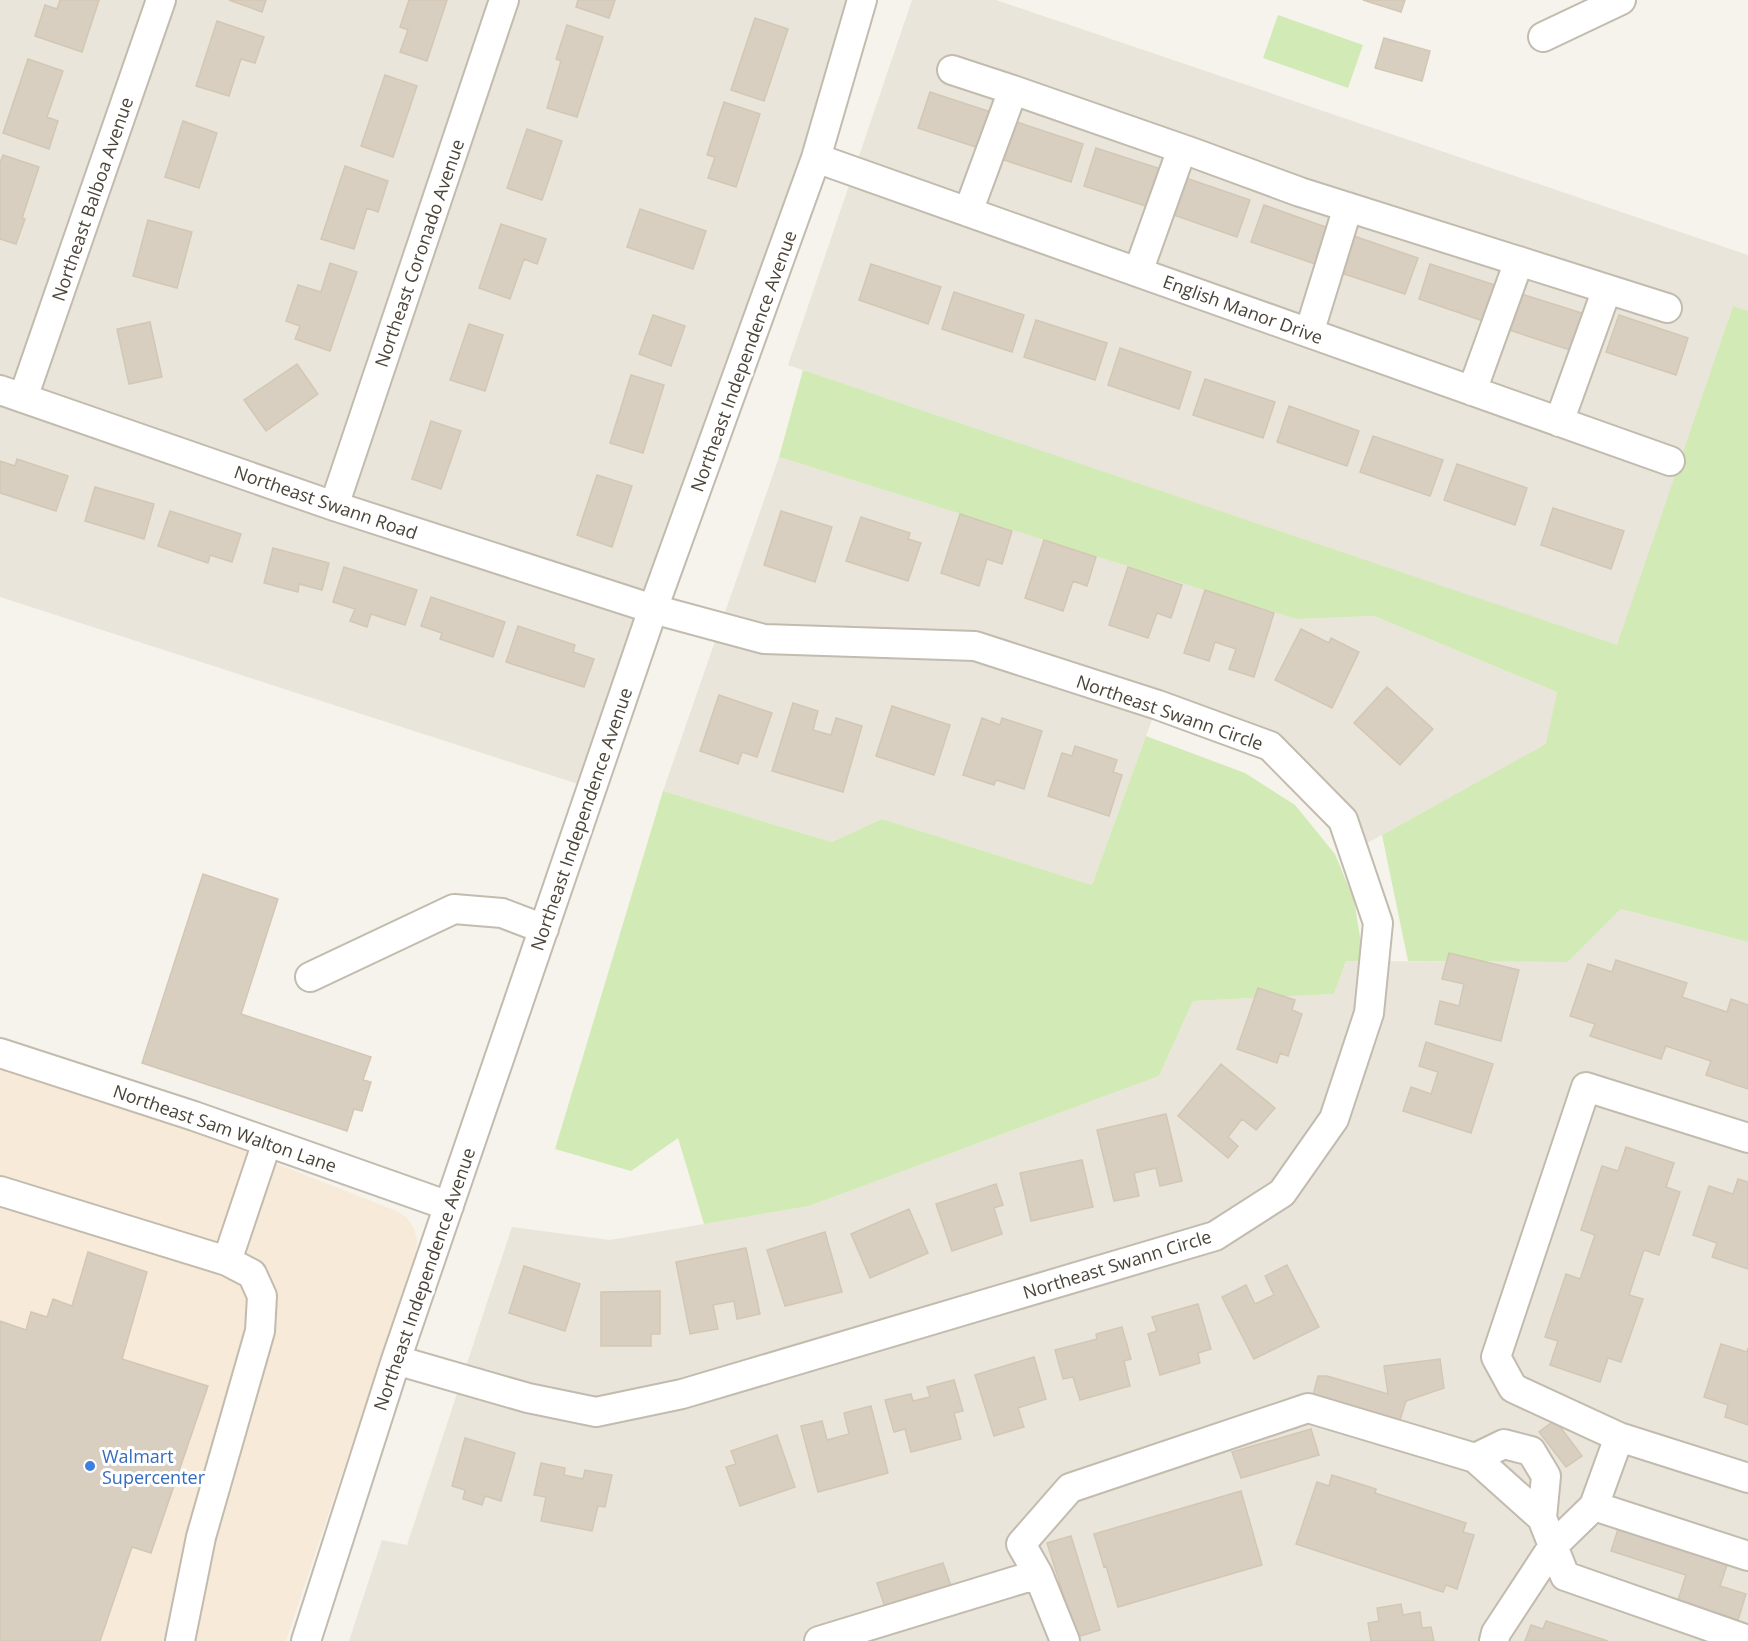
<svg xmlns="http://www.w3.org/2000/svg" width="1748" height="1641" font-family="'Open Sans',sans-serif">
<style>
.residential{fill:#eae5da}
.commercial{fill:#f7ead8}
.green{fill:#d2eab5}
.building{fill:#d8cfc1;stroke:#d3c7b4;stroke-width:1.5}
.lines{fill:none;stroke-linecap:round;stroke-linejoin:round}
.minor-casing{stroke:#c2bbae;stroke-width:32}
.minor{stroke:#fff;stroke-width:28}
.shop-dot{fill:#3f7fe0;stroke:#fff;stroke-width:2}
.labels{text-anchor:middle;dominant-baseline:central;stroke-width:6;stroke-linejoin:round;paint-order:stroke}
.street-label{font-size:18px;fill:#4b4439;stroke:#fff}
.shop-label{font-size:18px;fill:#366cbe;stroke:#fff;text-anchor:start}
</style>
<rect width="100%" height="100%" fill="#f6f3ec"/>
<path class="residential" d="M0,0H855L578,784L0,597Z
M912,0H996L1748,255V311L1733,306L1618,646L788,365Z
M779,457L1296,619L1374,616L1557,692L1547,744L1362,846L1282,767L1215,740L1153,717L1092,885L882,819L832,842L663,791Z
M1621,909L1748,942V1641H349L382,1540L407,1545L512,1227L610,1240L809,1206L1159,1076L1193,1001L1334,994L1346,961L1568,962Z"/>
<path class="commercial" d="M0,1067L204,1135L394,1210L406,1217L414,1228L417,1240L416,1253L286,1641H0Z"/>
<path class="green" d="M1278,15L1363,45L1348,88L1263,58Z
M1733,306L1748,311V942L1621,909L1568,962L1408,961L1382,835L1546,744L1557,692L1374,616L1296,619L779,457L803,370L1617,645Z
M1146,736L1245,773L1295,805L1335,854L1354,900L1364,961H1346L1334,994L1193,1001L1159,1076L809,1206L704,1224L678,1138L631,1171L555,1149L663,791L832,842L882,819L1092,885Z"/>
<path class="building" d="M60,0H99L82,52L35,36L45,5L57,9Z
M229,0H266L262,12Z
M409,0H447L427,61L400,52L408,30L400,27Z
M578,0H615L609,18L576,7Z
M1363,0H1405L1401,12Z
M755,18L788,29L764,101L731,90Z
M217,21L264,37L255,63L241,59L229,96L196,86Z
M567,25L603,37L577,117L547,108L561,61L556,59Z
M1384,38L1430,51L1422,81L1375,68Z
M28,59L63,71L47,117L58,121L49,149L3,133Z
M385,75L417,86L393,157L361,146Z
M930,92L1000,115L988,151L918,128Z
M724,102L760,114L736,187L708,178L715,157L707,155Z
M183,121L217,133L199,188L165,177Z
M1014,121L1083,144L1071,182L1001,159Z
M527,129L562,141L542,200L507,188Z
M1096,148L1167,171L1155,209L1084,186Z
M3,155L39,167L22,218L25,219L16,244L0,239V163Z
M345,166L388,181L378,212L367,208L354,249L321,239Z
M1180,176L1250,200L1237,237L1168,213Z
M1264,205L1334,230L1321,266L1251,242Z
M640,209L706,231L693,269L627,247Z
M148,220L192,232L177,288L133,276Z
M501,224L546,239L537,264L524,259L510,299L479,288Z
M1348,234L1418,258L1405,294L1335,271Z
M330,263L357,272L330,351L295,339L300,326L286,321L298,285L321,292Z
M871,264L941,287L928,324L859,300Z
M1430,264L1501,287L1489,323L1419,299Z
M954,292L1024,315L1012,352L942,329Z
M1515,292L1585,314L1573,351L1503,328Z
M653,315L685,326L671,366L639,354Z
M1619,315L1688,338L1676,375L1606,352Z
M1036,320L1107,343L1095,380L1024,357Z
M150,322L162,377L129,384L117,329Z
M469,324L503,335L485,391L450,380Z
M1120,348L1191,372L1179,409L1108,385Z
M297,364L318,394L266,431L244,400Z
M631,375L664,385L643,453L610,443Z
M1205,379L1275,402L1263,438L1193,415Z
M1289,406L1359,431L1347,466L1277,442Z
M431,421L461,431L441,489L412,479Z
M1373,436L1443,460L1430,496L1360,472Z
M17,459L68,476L56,511L0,493V461L15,466Z
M1457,464L1527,488L1515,525L1444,500Z
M597,475L632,486L612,547L577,535Z
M95,487L154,504L144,539L85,521Z
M1553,508L1624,531L1611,569L1541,545Z
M170,511L241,534L232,562L210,555L208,563L158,546Z
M781,511L832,527L815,582L764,565Z
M960,514L1012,531L1002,564L987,559L979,586L941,573Z
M861,517L910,533L908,539L921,543L908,581L846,561Z
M1044,540L1096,557L1087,586L1073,581L1063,611L1025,598Z
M273,548L329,563L322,590L299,584L298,592L264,583Z
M344,567L417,590L405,625L371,614L367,627L350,621L355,609L333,602Z
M1128,567L1182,585L1171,618L1157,613L1148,638L1109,625Z
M1205,590L1274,613L1254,677L1229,669L1236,649L1215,642L1209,661L1184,653Z
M431,597L505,622L493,657L440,639L442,633L421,626Z
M518,626L575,645L573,652L594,659L584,687L506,662Z
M1301,629L1329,643L1331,638L1359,652L1332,708L1275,680Z
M1387,687L1433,729L1400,765L1354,723Z
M719,695L772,713L757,757L742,752L738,764L700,751Z
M793,703L818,711L813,730L831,735L836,718L862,726L843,792L772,771Z
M892,706L950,725L934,775L876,756Z
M982,718L1000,725L1002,718L1042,731L1024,789L996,780L994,785L963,775Z
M1075,746L1117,760L1113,772L1122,775L1109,816L1048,796L1062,753L1072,756Z
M203,874L278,899L241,1014L371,1057L363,1080L371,1082L362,1111L354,1109L347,1131L142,1063Z
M1449,953L1519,970L1501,1041L1435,1024L1440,1001L1459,1006L1464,984L1442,979Z
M1616,960L1687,983L1682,997L1727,1012L1731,999L1748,1005V1089L1706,1075L1711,1061L1666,1046L1661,1059L1590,1036L1595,1024L1570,1016L1588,964L1612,972Z
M1258,988L1295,1000L1292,1010L1302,1014L1288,1056L1280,1053L1277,1063L1237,1049Z
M1426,1042L1493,1064L1471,1133L1403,1111L1411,1087L1431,1094L1438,1072L1419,1066Z
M1221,1064L1275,1108L1256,1130L1242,1119L1228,1137L1238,1146L1228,1158L1178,1116Z
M1166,1114L1182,1181L1160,1186L1156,1168L1134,1173L1139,1196L1114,1201L1097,1130Z
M1626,1147L1674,1163L1666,1187L1680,1192L1659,1255L1644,1250L1629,1295L1643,1299L1621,1362L1608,1358L1600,1382L1550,1365L1558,1341L1545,1337L1566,1274L1580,1279L1595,1235L1581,1230L1602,1166L1618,1171Z
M1082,1160L1093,1207L1031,1221L1020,1173Z
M1738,1179L1748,1182V1269L1712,1257L1717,1243L1693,1235L1709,1186L1733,1194Z
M996,1184L1003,1205L994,1208L1002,1234L952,1251L936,1204Z
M909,1209L928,1253L870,1278L851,1234Z
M825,1232L842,1292L785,1306L767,1250Z
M746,1248L760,1314L737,1319L734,1301L713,1305L718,1329L690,1334L676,1262Z
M88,1252L147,1272L122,1359L208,1386L151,1553L132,1547L100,1641H0V1321L26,1330L31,1312L47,1317L53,1299L72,1306Z
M1287,1265L1319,1327L1254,1359L1222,1297L1246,1285L1255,1304L1274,1295L1265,1276Z
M524,1266L580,1284L565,1331L509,1313Z
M660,1291V1334H651V1346H601V1292Z
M1198,1304L1211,1349L1198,1353L1200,1363L1160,1375L1148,1334L1157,1331L1152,1317Z
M1122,1327L1131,1359L1124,1361L1130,1386L1080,1400L1073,1377L1063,1379L1055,1350L1097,1339L1096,1334Z
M1721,1344L1747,1352L1748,1348V1425L1725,1417L1728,1405L1704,1397Z
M1034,1357L1046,1399L1018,1408L1024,1427L994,1436L975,1375Z
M1440,1359L1444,1388L1406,1401L1398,1426L1312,1399L1318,1376H1327L1388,1394L1384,1366Z
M954,1380L963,1411L954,1413L961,1439L911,1452L905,1429L894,1432L885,1400L911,1394L913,1401L930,1397L927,1387Z
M871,1406L888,1473L818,1492L801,1426L822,1421L827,1440L849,1434L844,1413Z
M1555,1420L1582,1456L1566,1467L1539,1432Z
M1311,1429L1319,1455L1241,1478L1232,1452Z
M777,1435L795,1487L740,1506L726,1467L736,1464L731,1451Z
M465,1438L515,1453L501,1501L485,1496L482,1505L463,1499L465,1490L452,1486Z
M541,1463L565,1468L564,1475L583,1479L585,1470L612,1475L605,1507L598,1506L592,1531L541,1521L546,1497L534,1495Z
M1332,1475L1376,1489L1375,1493L1466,1523L1463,1532L1474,1535L1457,1589L1446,1585L1443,1592L1296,1544L1317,1482L1329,1486Z
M1241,1491L1262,1565L1118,1607L1106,1566L1104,1567L1094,1534Z
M1619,1526L1728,1562L1720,1586L1746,1594L1738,1620L1678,1600L1686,1575L1611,1551Z
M1071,1536L1100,1630L1077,1637L1047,1543Z
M943,1563L951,1586L885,1607L877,1583Z
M1401,1604L1403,1615L1420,1612L1422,1628L1431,1627L1434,1641H1371L1368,1623L1379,1621L1377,1608Z
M1546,1621L1608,1641H1525L1531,1625L1543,1629Z"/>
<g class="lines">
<g class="minor-casing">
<path id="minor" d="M1543,37L1621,0
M952,70L1013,90
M816,158L1670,461
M968,212L1013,90L1194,153L1300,192L1667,308
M1138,272L1182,149
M1309,333L1348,207
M0,390L334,506L653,609L764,639L975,646L1158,705L1270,746L1343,820L1378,923L1369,1013L1334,1119L1282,1193L1215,1236L682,1394L596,1412L528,1398L396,1360
M1472,391L1519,261
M23,398L161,0
M1559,422L1607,289
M334,506L504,0
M310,977L454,909L502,913L544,929
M0,1053L194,1116L449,1206
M1748,1138L1586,1087L1496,1357L1513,1388L1619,1437L1748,1478
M0,1191L227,1261
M1619,1437L1594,1506L1748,1556
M1475,1458L1504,1444L1531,1451L1546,1476L1542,1518L1565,1576L1748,1640
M1038,1574L1065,1641
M180,1641L201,1537L260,1331L262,1296L252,1274L227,1261L267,1142
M306,1641L396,1360L653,609L816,158L862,0
M819,1641L1038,1574L1021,1544L1070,1488L1308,1408L1475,1458L1542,1518
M1494,1641L1496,1633L1553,1546L1594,1506"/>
</g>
<use href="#minor" class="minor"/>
</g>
<circle class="shop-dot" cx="90" cy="1466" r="6"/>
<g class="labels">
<g class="street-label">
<text transform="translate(92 199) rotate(-71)">Northeast Balboa Avenue</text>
<text transform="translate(419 253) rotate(-71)">Northeast Coronado Avenue</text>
<text transform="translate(1243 309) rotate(20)">English Manor Drive</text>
<text transform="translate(743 361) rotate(-70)">Northeast Independence Avenue</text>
<text transform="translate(326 502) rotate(19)">Northeast Swann Road</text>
<text transform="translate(1170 712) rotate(19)">Northeast Swann Circle</text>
<text transform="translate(581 819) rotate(-71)">Northeast Independence Avenue</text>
<text transform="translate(225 1128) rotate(19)">Northeast Sam Walton Lane</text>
<text transform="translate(1117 1264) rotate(-17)">Northeast Swann Circle</text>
<text transform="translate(424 1279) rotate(-71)">Northeast Independence Avenue</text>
</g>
<g class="shop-label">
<text x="102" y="1456">Walmart<tspan x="102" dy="21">Supercenter</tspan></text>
</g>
</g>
</svg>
